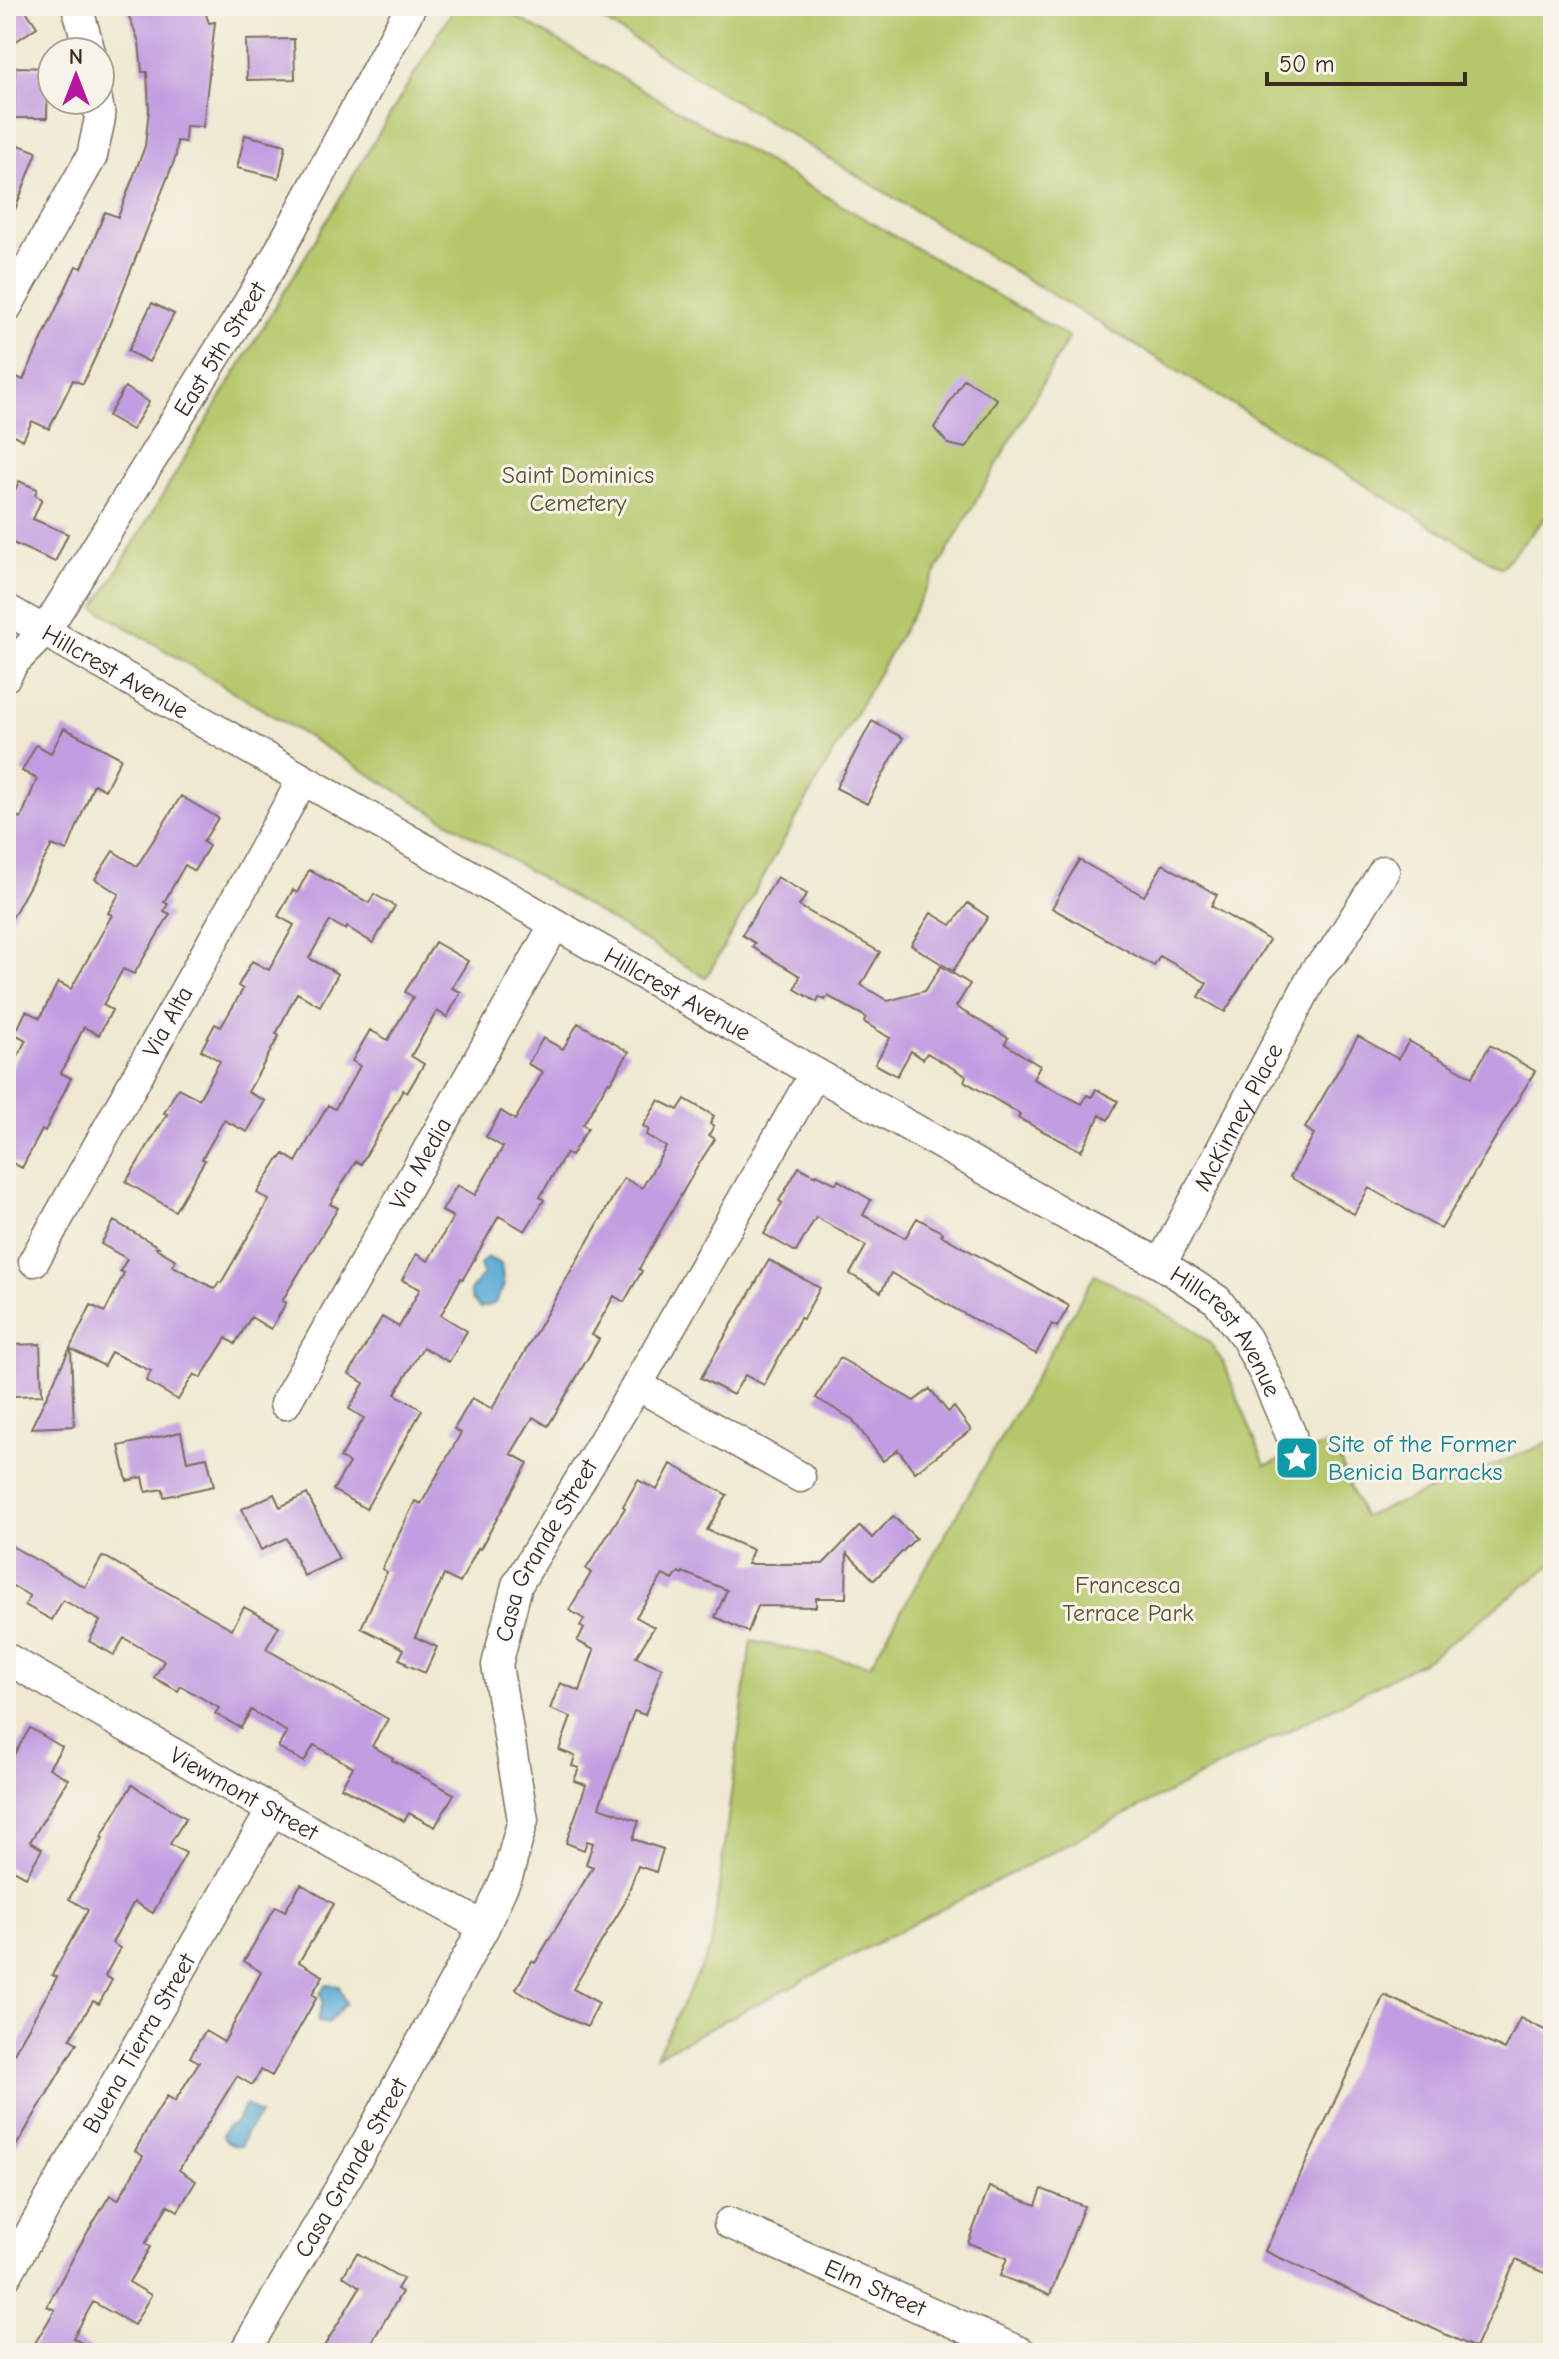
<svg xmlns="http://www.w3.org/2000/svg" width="1559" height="2359" font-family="'Comic Neue',sans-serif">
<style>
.green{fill:#b5c76b;stroke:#787844;stroke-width:2}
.water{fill:#5bacd6;stroke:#4b6b7a;stroke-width:2}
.building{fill:#c29de1}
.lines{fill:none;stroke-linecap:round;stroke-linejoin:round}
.minor-casing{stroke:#7a6d5d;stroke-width:33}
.minor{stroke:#fff;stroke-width:30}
.labels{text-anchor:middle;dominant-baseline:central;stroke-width:6;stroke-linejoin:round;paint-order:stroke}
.street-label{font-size:24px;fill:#3b2a1e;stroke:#f7f3e8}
.park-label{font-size:24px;fill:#5a5131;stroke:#f7f3e8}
.culture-label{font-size:24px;fill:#0d838f;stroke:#f7f3e8;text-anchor:start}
</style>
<rect width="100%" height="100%" fill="#f7f3e8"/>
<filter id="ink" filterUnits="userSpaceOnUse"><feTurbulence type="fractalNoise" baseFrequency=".0125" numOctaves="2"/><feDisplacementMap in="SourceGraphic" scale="16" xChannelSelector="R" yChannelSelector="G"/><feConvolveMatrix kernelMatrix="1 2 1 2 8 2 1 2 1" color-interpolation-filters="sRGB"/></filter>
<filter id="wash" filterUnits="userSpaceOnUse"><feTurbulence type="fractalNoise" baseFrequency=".006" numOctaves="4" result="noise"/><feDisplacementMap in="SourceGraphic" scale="32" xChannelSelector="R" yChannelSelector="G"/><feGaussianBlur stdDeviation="1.8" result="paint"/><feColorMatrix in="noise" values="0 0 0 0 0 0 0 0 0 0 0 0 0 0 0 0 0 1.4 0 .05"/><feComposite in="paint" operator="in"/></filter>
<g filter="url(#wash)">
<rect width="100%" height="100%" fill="#efe9d1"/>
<path class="green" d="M455,6H498L1069,337L706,978L95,608Z
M579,6H1553V509L1501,568Z
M1095,1274L1191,1328L1209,1342L1223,1362L1265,1465L1333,1443L1363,1517L1553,1441V1564L1428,1659L656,2056L711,1948L751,1641L870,1665Z"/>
<path class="water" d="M487,1257L501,1264L504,1286L494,1304L480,1308L472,1300L470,1291L483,1274L480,1265Z
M326,1985L339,1986L346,2003L327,2024L317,2021L323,2002L320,1994Z
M246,2105L260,2114L245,2135L241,2146C232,2147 226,2143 222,2135L227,2126L234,2124Z"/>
<g id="blocks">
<path class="building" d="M6,6H23L37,27L6,48Z
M125,6H203L209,23L215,22L203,127L186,126L185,142L177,141L176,156L104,338L83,384L73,380L49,429L32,421L23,440L6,431V395L15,376L23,380L76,266L82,268L105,212L118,217L145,146L149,110L147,72H142L139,42Z
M294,39L295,79L247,80L246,40Z
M15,67L48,68L47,118H14Z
M245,135L286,145L279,178L237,168Z
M6,140L37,152L8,228L6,227Z
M152,303L174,314L149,362L128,351Z
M964,379L997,399L966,448L948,444L934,428Z
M125,387L149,402L132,430L108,416Z
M19,481L37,489L35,495L42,499L33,519L68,534L55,562L6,540V510Z
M872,721L903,738L867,804L836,788Z
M64,728L121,758L105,790L94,784L67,851L52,845L6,929V812L21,818L37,779L22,771L36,745L51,753Z
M181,796L218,818L203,842L209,846L194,871L185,865L164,902L168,904L164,911L170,914L134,974L123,969L103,1005L112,1010L99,1035L84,1027L61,1073L71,1078L45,1131L42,1130L22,1168L6,1160V1079L26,1040L15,1034L26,1011L40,1018L58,982L71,989L112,915L108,913L119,894L95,879L113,851L137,866Z
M1079,860L1144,896L1163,864L1217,895L1211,906L1269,940L1225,1012L1199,997L1207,983L1160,956L1154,966L1052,908Z
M309,870L369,903L374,894L395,906L373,943L347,927L346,930L330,921L309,958L338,974L320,1006L297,993L276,1034L279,1036L248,1092L265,1101L247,1132L224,1120L202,1159L205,1160L175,1211L126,1182L167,1114L164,1113L178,1088L199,1099L220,1061L201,1050L215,1024L221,1027L243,989L238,986L252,961L269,970L294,925L278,916L293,890L297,893Z
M777,877L807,894L799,906L880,952L861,985L888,1001L925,991L941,966L970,984L956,1007L1008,1038L1005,1044L1040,1066L1033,1079L1082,1104L1087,1095L1092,1097L1096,1089L1118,1101L1108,1120L1100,1115L1081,1151L1018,1118L1020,1114L964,1081L966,1076L927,1053L923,1059L911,1051L897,1076L875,1064L890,1038L864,1022L866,1017L828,996L825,1000L819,997L817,1002L795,989L800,976L752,947L755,943L742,935Z
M968,903L988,917L953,971L911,945L931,913L951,925Z
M435,942L468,961L452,988L461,992L447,1017L437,1011L411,1056L424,1064L407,1093L403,1090L361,1164L356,1161L330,1204L338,1208L282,1301L286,1303L271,1329L251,1317L235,1344L226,1338L201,1378L194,1374L178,1400L146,1381L151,1371L111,1352L104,1366L71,1349L74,1426L31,1428L91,1305L105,1312L124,1273L120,1271L127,1259L101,1244L114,1221L159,1247L156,1248L176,1260L173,1266L215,1289L219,1282L221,1283L269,1200L257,1193L279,1158L280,1159L284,1154L296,1162L328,1105L335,1109L360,1066L352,1061L370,1030L388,1040L413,997L405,992Z
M578,1023L629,1052L610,1083L608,1082L583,1125L588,1128L571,1156L566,1153L540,1197L544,1200L525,1231L499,1216L463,1279L461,1278L441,1315L467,1331L449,1362L423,1347L395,1394L422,1410L366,1509L333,1490L349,1463L340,1458L364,1418L349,1409L364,1383L349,1374L382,1317L399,1327L420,1289L402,1280L416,1254L428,1261L453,1217L442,1211L457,1185L475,1195L503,1147L486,1137L501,1111L515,1120L543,1072L528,1064L543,1038L563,1049Z
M1358,1036L1398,1059L1409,1041L1472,1077L1490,1045L1535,1071L1441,1229L1369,1188L1354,1214L1290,1177L1314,1134L1305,1128Z
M685,1099L714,1116L710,1124L714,1126L709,1135L715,1139L700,1162L639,1269L642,1271L624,1302L614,1296L592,1335L599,1339L548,1426L533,1417L511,1454L528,1463L480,1549L478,1548L460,1583L444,1575L415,1637L437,1647L425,1673L405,1664L406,1662L399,1659L404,1649L361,1628L387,1572L382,1569L415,1501L421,1504L461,1433L454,1429L472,1398L492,1409L624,1178L642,1188L666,1147L646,1135L649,1130L643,1126L659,1100L678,1110Z
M799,1167L816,1176L817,1174L836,1184L838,1180L871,1200L863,1215L905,1238L917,1218L943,1233L941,1235L1069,1306L1057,1327L1052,1324L1036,1354L891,1273L881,1292L850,1274L866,1246L816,1217L796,1252L764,1234L782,1203L779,1201Z
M769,1260L820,1288L803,1319L800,1318L764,1385L745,1375L733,1395L701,1378Z
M40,1344L42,1395L12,1396L10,1345Z
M840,1358L914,1401L930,1389L948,1412L954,1407L971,1430L915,1472L898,1450L883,1461L852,1419L816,1398Z
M181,1432L187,1461L207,1457L214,1486L164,1497L163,1489L146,1492L143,1477L127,1481L119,1446Z
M671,1464L727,1495L707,1530L753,1550L747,1564H823L860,1526L872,1538L893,1516L916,1538L874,1580L847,1553L846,1598H816V1607L758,1606L748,1632L715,1617L727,1590L683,1572L682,1574L679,1572L673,1580L663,1575L636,1617L654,1627L636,1657L662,1668L645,1715L634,1711L599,1807L639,1821L633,1839L663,1849L656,1872L638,1866L624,1904L573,1989L599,2003L587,2027L555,2012L516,1989L532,1961L535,1963L593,1867L586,1864L593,1843L587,1841L584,1850L566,1843L586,1785L574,1781L579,1768L572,1766L575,1756L559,1750L571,1717L550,1709L560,1683L580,1691L594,1650L577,1641L584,1629L580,1626L584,1619L569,1610L591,1573L586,1569L625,1508L623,1506L638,1480L657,1490Z
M274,1494L280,1507L307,1494L339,1559L304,1576L286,1538L261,1550L242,1509Z
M6,1543L85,1587L102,1557L107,1558L232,1629L244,1607L279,1626L266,1649L388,1719L372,1746L393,1758L392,1760L454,1794L435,1827L409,1813L404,1821L341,1787L353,1767L314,1745L304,1762L278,1747L287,1732L251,1710L241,1728L215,1714L219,1708L181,1686L178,1691L154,1678L164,1661L124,1638L114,1655L89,1641L100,1621L63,1600L52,1620L25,1605L30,1596L6,1582Z
M30,1728L62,1747L49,1768L68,1779L30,1842L42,1849L26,1877L6,1866V1768Z
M132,1785L186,1818L170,1844L186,1853L153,1913L134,1902L112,1943L120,1948L105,1976L112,1980L99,2004L93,2001L70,2039L77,2043L6,2163V2067L57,1977L52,1975L88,1910L69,1899L103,1838L101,1837Z
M301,1884L334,1904L299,1962L323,1976L312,1994L317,1997L272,2076L261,2070L252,2085L237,2076L179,2170L196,2181L178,2211L168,2205L145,2244L150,2247L129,2282L151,2295L134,2325L93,2302L73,2338L100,2353H29L55,2310L47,2306L80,2245L110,2195L118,2200L143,2156L135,2151L152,2120L167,2096L175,2101L199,2062L190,2057L205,2031L224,2042L261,1972L244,1961L276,1906L285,1911Z
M1384,1995L1505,2050L1520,2018L1553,2034V2277L1516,2260L1475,2348L1265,2251Z
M989,2187L1036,2205L1042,2189L1084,2206L1050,2295L1000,2276L1007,2258L968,2243Z
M357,2253L403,2279L397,2289L402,2292L365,2353H320L360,2287L343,2276Z"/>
</g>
</g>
<g filter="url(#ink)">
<use href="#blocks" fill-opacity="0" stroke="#7a6d5d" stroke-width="2"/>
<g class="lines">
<g class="minor-casing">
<g id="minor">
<path d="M77,6L90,52"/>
<path d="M6,308L92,156L100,118L97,100"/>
<path id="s1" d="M6,609L815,1073L1077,1221L1161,1264L1217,1300L1246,1338L1266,1377L1291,1435"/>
<path id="s2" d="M6,676L13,663L45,631L246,307L273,263L411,6"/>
<path id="s3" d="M34,1261L302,781"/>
<path id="s4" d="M1161,1264L1316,970L1333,952L1384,871"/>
<path d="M637,1385L800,1477"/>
<path id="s5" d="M285,1404L555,924"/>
<path id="s6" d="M6,1658L272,1810L484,1927"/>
<path id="s7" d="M729,2223L1022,2353"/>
<path id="s8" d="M6,2276L272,1810"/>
<path id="s9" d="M244,2353L367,2142L484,1927L508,1874L523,1820L497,1665L517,1585L637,1385L815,1073"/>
</g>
</g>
<use href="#minor" class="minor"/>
</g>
</g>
<defs>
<g id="sight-square" transform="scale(2.3)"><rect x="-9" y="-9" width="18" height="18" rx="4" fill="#0f9aa8" stroke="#f7f3e8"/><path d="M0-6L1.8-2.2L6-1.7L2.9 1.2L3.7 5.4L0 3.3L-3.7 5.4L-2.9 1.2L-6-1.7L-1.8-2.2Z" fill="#fff"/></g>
</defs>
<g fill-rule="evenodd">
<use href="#sight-square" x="1297" y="1458"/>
</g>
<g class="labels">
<g class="street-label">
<text stroke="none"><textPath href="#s2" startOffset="392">East 5th Street</textPath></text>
<text stroke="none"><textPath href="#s1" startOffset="126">Hillcrest Avenue</textPath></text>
<text stroke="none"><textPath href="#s1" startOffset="774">Hillcrest Avenue</textPath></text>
<text stroke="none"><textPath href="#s3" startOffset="274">Via Alta</textPath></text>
<text stroke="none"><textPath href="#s4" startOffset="166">McKinney Place</textPath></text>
<text stroke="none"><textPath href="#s5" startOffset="276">Via Media</textPath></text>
<text stroke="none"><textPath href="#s1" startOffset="1424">Hillcrest Avenue</textPath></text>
<text stroke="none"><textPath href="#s9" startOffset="886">Casa Grande Street</textPath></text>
<text stroke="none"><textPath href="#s6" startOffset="274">Viewmont Street</textPath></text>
<text stroke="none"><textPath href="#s8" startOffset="268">Buena Tierra Street</textPath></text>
<text stroke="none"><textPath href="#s9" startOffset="214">Casa Grande Street</textPath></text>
<text stroke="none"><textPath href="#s7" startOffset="160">Elm Street</textPath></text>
</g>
<g class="park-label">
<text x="578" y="475">Saint Dominics<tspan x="578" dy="28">Cemetery</tspan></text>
<text x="1128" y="1585">Francesca<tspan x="1128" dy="28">Terrace Park</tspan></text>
</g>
<g class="culture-label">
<text x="1328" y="1444">Site of the Former<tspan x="1328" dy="28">Benicia Barracks</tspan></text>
</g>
</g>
<rect width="1559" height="2359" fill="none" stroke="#f7f3e8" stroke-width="32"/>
<g transform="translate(76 76)"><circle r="38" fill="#f7f3e8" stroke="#aca397" stroke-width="2"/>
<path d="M0-6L14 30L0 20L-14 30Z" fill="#b5179e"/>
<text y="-12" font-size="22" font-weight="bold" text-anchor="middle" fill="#3b2a1e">N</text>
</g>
<path d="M1267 72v12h198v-12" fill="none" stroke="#3b2a1e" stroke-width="4"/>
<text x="1279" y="72" font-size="24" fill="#3b2a1e" stroke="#f7f3e8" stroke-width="6" paint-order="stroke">50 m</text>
</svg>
